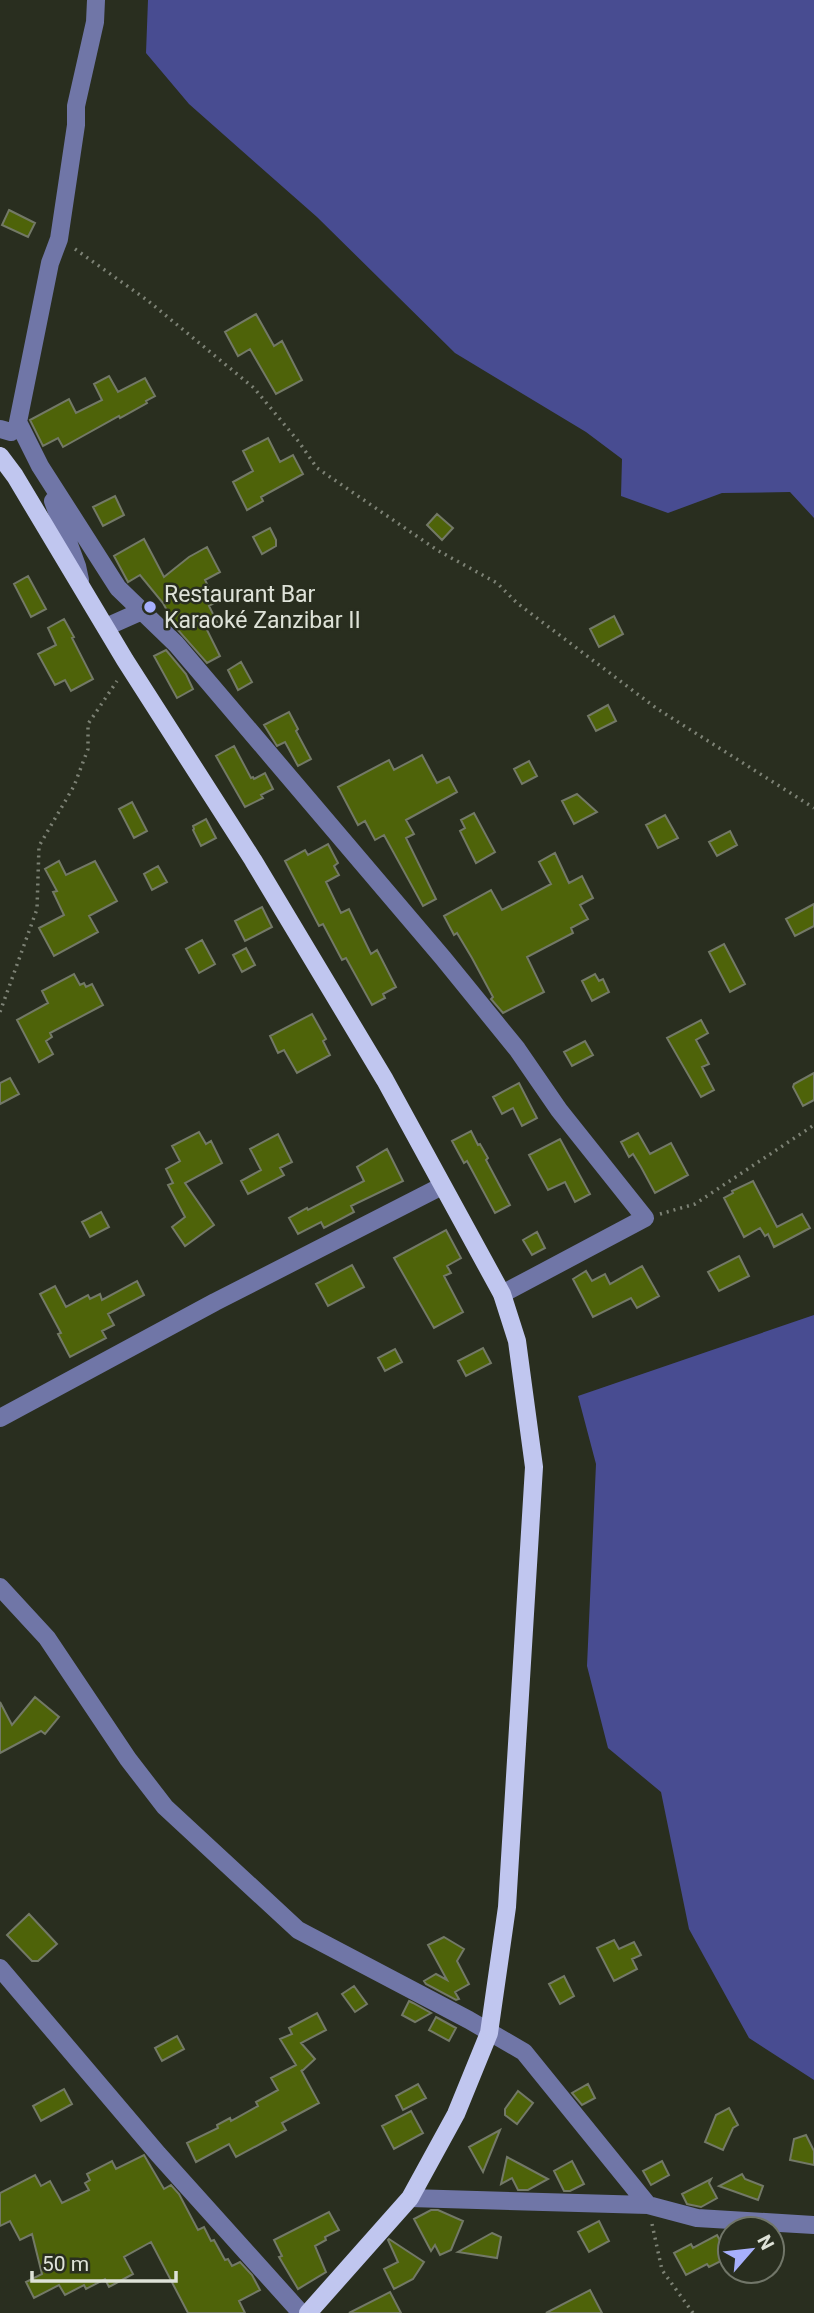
<svg xmlns="http://www.w3.org/2000/svg" width="814" height="2313" font-family="Roboto,sans-serif">
<style>
.water{fill:#484c91}
.building{fill:#4e6309;stroke:#737967;stroke-width:2}
.lines{fill:none;stroke-linecap:round;stroke-linejoin:round}
.path{stroke:#7d8275;stroke-width:3.5;stroke-dasharray:2 5;stroke-linecap:butt}
.minor{stroke:#7076a7;stroke-width:18}
.major{stroke:#c0c6ef;stroke-width:18}
.poi-dot{fill:#a7b0fc;stroke:#292e1f;stroke-width:2.5}
.labels{text-anchor:middle;dominant-baseline:central;stroke-width:5;stroke-linejoin:round;paint-order:stroke}
.poi-label{font-size:23px;fill:#dee2d8;stroke:#292e1f;text-anchor:start}
</style>
<rect width="100%" height="100%" fill="#292e1f"/>
<path class="water" d="M148,0H814V518L790,492L722,493L668,513L621,496L622,459L586,432L455,353L317,217L189,104L146,53Z
M814,1315V2080L749,2038L689,1929L661,1792L608,1748L587,1666L596,1464L578,1396Z"/>
<path class="building" d="M9,210L35,223L28,237L2,225Z
M256,314L274,346L282,341L302,380L276,394L250,349L238,356L225,332Z
M109,376L118,392L145,378L155,396L146,401L147,403L120,418L119,416L63,447L58,438L43,446L30,420L69,399L76,413L102,400L94,384Z
M268,438L280,462L293,455L303,474L261,497L263,501L247,510L233,482L253,471L243,451Z
M115,496L124,515L103,526L93,507Z
M437,514L453,528L442,540L427,525Z
M270,528L276,540V546L262,554L253,537Z
M144,539L164,577L189,557L207,547L220,572L205,580L216,602L209,606L217,622L206,628L220,656L207,663L177,629L163,603L140,575L128,582L114,556Z
M28,576L46,609L31,617L14,584Z
M614,616L623,634L599,647L590,629Z
M64,619L74,637L72,638L93,679L71,691L65,680L55,685L38,654L56,645L48,628Z
M166,650L186,674L193,689L177,698L154,656Z
M241,662L252,682L238,690L228,670Z
M608,705L616,721L596,731L588,716Z
M289,712L298,729L296,731L311,759L298,766L285,742L277,746L264,725Z
M234,746L251,778L253,777L254,779L265,773L273,789L261,795L263,798L245,807L216,756Z
M422,755L437,783L449,777L457,792L406,820L414,834L406,838L436,899L423,906L384,835L375,840L365,821L358,825L338,787L389,760L394,770Z
M529,761L537,776L522,784L514,769Z
M577,794L597,812L574,824L562,801Z
M132,802L147,831L134,838L119,809Z
M474,813L495,852L476,863L460,831L465,828L461,820Z
M665,815L678,838L658,848L646,825Z
M206,819L216,838L201,846L193,830L194,829L193,826Z
M730,831L737,845L717,856L709,842Z
M328,844L338,863L334,866L339,875L326,882L341,913L349,909L371,954L377,950L396,987L383,994L385,998L372,1005L346,958L342,960L323,924L319,926L285,861L305,850L308,855Z
M555,853L569,883L582,876L593,898L580,905L588,919L571,928L573,933L527,957L544,992L503,1013L491,999L493,997L472,958L457,933L454,935L444,916L491,890L502,910L551,884L539,862Z
M59,861L66,875L95,861L117,901L89,916L98,932L54,956L39,928L64,915L53,892L57,891L45,869Z
M158,866L167,882L152,890L144,874Z
M814,904V926L795,936L786,919Z
M262,907L272,927L245,941L235,921Z
M202,940L215,964L199,973L186,949Z
M724,944L745,984L730,992L709,952Z
M246,948L255,965L242,972L233,955Z
M74,974L80,985L84,983L86,987L92,984L103,1005L50,1033L52,1037L46,1041L53,1054L39,1062L17,1020L48,1003L42,991Z
M595,974L599,981L603,979L609,992L592,1001L582,981Z
M312,1014L326,1039L323,1041L330,1055L297,1073L284,1050L278,1053L270,1036Z
M701,1020L708,1033L696,1040L709,1064L702,1067L714,1090L701,1097L667,1038Z
M585,1041L593,1055L572,1066L564,1052Z
M814,1073V1100L803,1106L793,1087L794,1084Z
M10,1078L19,1094L0,1104V1083Z
M519,1083L537,1118L522,1126L513,1108L502,1114L493,1097Z
M471,1131L478,1145L480,1144L488,1158L486,1160L510,1205L495,1213L467,1161L464,1163L452,1141Z
M199,1132L206,1144L211,1141L222,1163L185,1183L214,1225L185,1246L172,1227L185,1217L168,1185L173,1183L166,1169L180,1161L172,1146Z
M638,1133L650,1154L671,1143L688,1175L655,1193L641,1167L633,1154L629,1157L621,1142Z
M278,1134L292,1162L280,1168L284,1175L248,1194L241,1181L261,1170L250,1149Z
M560,1139L590,1194L575,1202L565,1182L548,1190L529,1155Z
M387,1149L403,1181L351,1206L354,1212L324,1228L321,1222L298,1234L289,1218L307,1208L308,1210L364,1181L357,1167Z
M753,1181L777,1227L802,1214L810,1228L774,1247L768,1234L765,1236L760,1228L744,1237L724,1198L733,1193L732,1191Z
M101,1212L109,1227L90,1237L82,1222Z
M446,1230L461,1258L447,1266L451,1273L444,1276L463,1312L434,1328L394,1258Z
M537,1232L545,1248L532,1255L523,1240Z
M739,1256L749,1276L719,1291L708,1272Z
M352,1265L364,1287L328,1306L316,1284Z
M642,1266L659,1296L637,1308L631,1298L593,1317L573,1279L586,1271L592,1281L605,1274L610,1284Z
M137,1281L144,1295L108,1314L114,1325L102,1331L106,1338L70,1357L58,1334L61,1333L40,1294L55,1286L66,1307L88,1295L90,1299L100,1294L102,1300Z
M483,1348L491,1363L466,1376L458,1361Z
M395,1349L402,1362L385,1371L378,1358Z
M35,1697L59,1717L45,1734L41,1731L0,1753V1702L12,1725Z
M29,1914L57,1944L38,1961H32L7,1935Z
M444,1937L464,1949L457,1961L469,1984L455,1992L459,1999L456,2000L426,1984L424,1981L436,1974L447,1980L428,1945Z
M614,1940L619,1949L634,1942L641,1955L632,1959L637,1969L614,1981L597,1948Z
M564,1976L574,1996L560,2004L549,1984Z
M354,1986L367,2004L355,2012L342,1994Z
M409,2001L413,2003L431,2013L415,2022L402,2015Z
M317,2013L326,2030L301,2043L315,2059L302,2071L301,2070L319,2103L282,2123L286,2130L236,2157L229,2144L196,2162L187,2143L218,2128L217,2125L230,2118L231,2121L258,2106L256,2102L278,2090L271,2078L296,2065L280,2039L292,2034L289,2028Z
M436,2017L456,2028L449,2041L429,2030Z
M177,2036L184,2049L162,2061L155,2048Z
M418,2084L426,2098L403,2110L396,2096Z
M588,2084L595,2098L582,2105L572,2093Z
M64,2089L72,2104L41,2121L33,2106Z
M518,2091L533,2103L517,2124L505,2115V2109Z
M729,2108L738,2125L733,2128L723,2150L705,2142L716,2115Z
M411,2111L423,2133L394,2149L382,2126Z
M500,2130L483,2172L469,2147Z
M806,2135L814,2151V2165L790,2160L794,2139Z
M144,2155L164,2189L171,2185L179,2194L198,2230L204,2227L211,2241L214,2240L225,2260L228,2259L232,2266L240,2262L252,2275L260,2290L239,2301L245,2313H188L151,2242L124,2257L133,2274L109,2287L105,2279L86,2289L84,2285L65,2295L59,2285L34,2298L26,2282L42,2274L32,2234L20,2240L10,2221L0,2226V2193L35,2175L41,2186L50,2181L62,2203L89,2190L85,2183L90,2180L87,2174L112,2161L116,2169Z
M507,2157L520,2164L548,2179L528,2190H518L512,2178L501,2184Z
M572,2161L584,2184L570,2191H564L554,2171Z
M662,2161L669,2175L651,2185L643,2171Z
M742,2174L745,2179L763,2186L758,2200L719,2186Z
M711,2179L709,2183L717,2198L701,2207L687,2204L682,2194Z
M431,2210H438L463,2221L451,2250L440,2255L435,2245L431,2251L414,2219Z
M329,2212L339,2230L325,2237L326,2240L315,2246L326,2272L298,2289L279,2257L282,2256L274,2240Z
M599,2221L609,2241L589,2252L578,2232Z
M492,2233L501,2237L497,2258L458,2252Z
M717,2235L729,2257L709,2267L707,2264L686,2275L674,2253L691,2244L693,2248Z
M389,2239L424,2262L413,2279L394,2289L384,2269L398,2262L388,2240Z
M590,2290L602,2313H546Z
M390,2292L401,2313H349Z"/>
<g class="lines">
<path class="path" d="M75,249L147,300L254,388L299,442L317,468L437,550L497,583L517,603L656,708L814,808
M0,1012L37,909L39,846L74,786L88,749V724L117,681
M660,1214L695,1204L814,1125
M652,2224L662,2270L693,2313"/>
<path class="minor" d="M96,0L95,22L76,106V125L59,239L50,263L18,422L40,466L118,588L176,644L443,958L517,1049L559,1110L645,1218L502,1294
M0,429L11,432L19,426
M53,501L77,566L80,580
M106,627L142,611
M0,1418L215,1302L442,1186
M0,1587L47,1638L128,1759L165,1807L298,1930L469,2020L524,2052L648,2205
M0,1968L158,2154L301,2313
M410,2198L648,2205L697,2218L814,2225"/>
<path class="major" d="M0,456L15,476L125,660L253,860L385,1080L502,1294L517,1341L534,1467L507,1907L489,2033L456,2114L410,2198L308,2313"/>
</g>
<circle class="poi-dot" cx="150" cy="607" r="7"/>
<g class="labels">
<g class="poi-label">
<text x="164" y="594">Restaurant Bar<tspan x="164" dy="26">Karaoké Zanzibar II</tspan></text>
</g>
</g>
<g transform="translate(751 2250) rotate(62)"><circle r="33" fill="#292e1f" stroke="#717669" stroke-width="2"/>
<path d="M0-5L12 26L0 18L-12 26Z" fill="#a7b0fc"/>
<text y="-10" font-size="19" font-weight="bold" text-anchor="middle" fill="#dee2d8">N</text>
</g>
<path d="M32 2271v10h144v-10" fill="none" stroke="#dee2d8" stroke-width="3.5"/>
<text x="42" y="2271" font-size="21" fill="#dee2d8" stroke="#292e1f" stroke-width="5" paint-order="stroke">50 m</text>
</svg>
